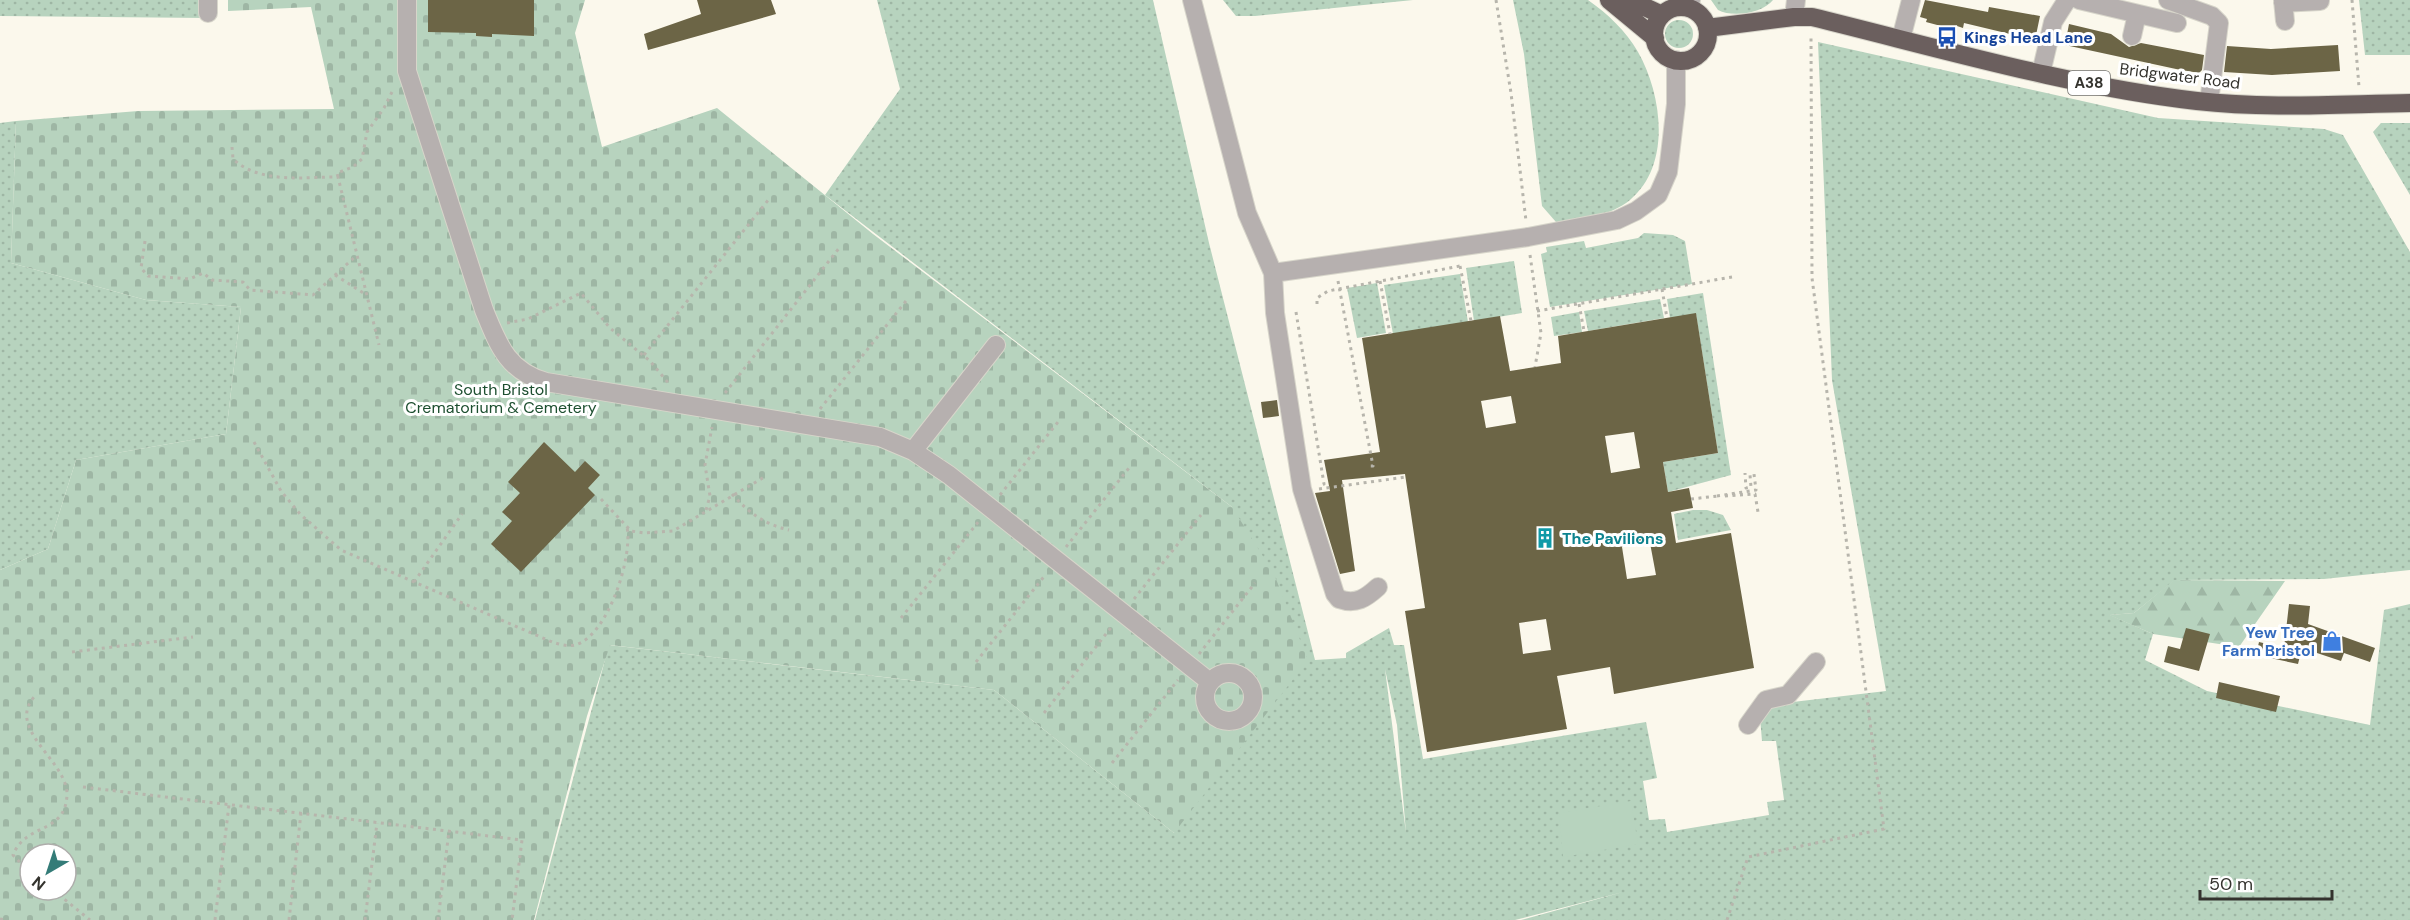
<svg xmlns="http://www.w3.org/2000/svg" width="2410" height="920" font-family="'DM Sans',sans-serif">
<style>
.grass{fill:url(#grass-dots);fill-rule:evenodd}
.forest{fill:url(#forest-firs)}
.cemetery{fill:url(#cemetery-stones);fill-rule:evenodd}
.garden{fill:#b7d3be}
.building{fill:#6c6546;fill-rule:evenodd}
.lines{fill:none;stroke-linecap:round;stroke-linejoin:round}
.minor-casing{stroke:#d7d5ca;stroke-width:20}
.highway-casing{stroke:#d7d5ca;stroke-width:20}
.path{stroke:#b7b5ac;stroke-width:3;stroke-dasharray:3 4.5;stroke-linecap:butt}
.minor{stroke:#b6b0af;stroke-width:18}
.highway{stroke:#6b5f5e;stroke-width:18}
.labels{text-anchor:middle;dominant-baseline:central;stroke-width:6;stroke-linejoin:round;paint-order:stroke}
.shield{fill:#fff;stroke:#71706d;stroke-width:1.5}
.shield-label{font-size:15px;font-weight:bold;fill:#34332e}
.transit-label{font-size:16px;font-weight:bold;fill:#164399;stroke:#fff;text-anchor:start}
.street-label{font-size:16px;fill:#34332e;stroke:#fff}
.park-label{font-size:16px;fill:#1d4f30;stroke:#fff}
.culture-label{font-size:16px;font-weight:bold;fill:#0d838f;stroke:#fff;text-anchor:start}
.shop-label{font-size:16px;font-weight:bold;fill:#366cbe;stroke:#fff;text-anchor:end}
</style>
<defs>
<pattern id="grass-dots" width="8" height="8" patternUnits="userSpaceOnUse" patternTransform="scale(1.5)"><rect width="8" height="8" fill="#b7d3be"/><path d="M2 2h.1M6 6h.1" fill="none" stroke="#9eb6a4" stroke-width="1.8" stroke-linecap="round"/></pattern>
<pattern id="forest-firs" width="22" height="20" patternUnits="userSpaceOnUse" patternTransform="scale(1.5)"><rect width="22" height="20" fill="#b7d3be"/><path d="M5 1l3.5 6h-7zM16 11l3.5 6h-7z" fill="#9eb6a4"/></pattern>
<pattern id="cemetery-stones" width="16" height="16" patternUnits="userSpaceOnUse" patternTransform="scale(1.5)"><rect width="16" height="16" fill="#b7d3be"/><path d="M2 7V4a2 2 0 0 1 4 0v3zM10 15v-3a2 2 0 0 1 4 0v3z" fill="#9eb6a4"/></pattern>
</defs>
<rect width="100%" height="100%" fill="#fbf8ec"/>
<path class="grass" d="M0,0H208L207,18L0,16Z
M877,0H1153L1209,243L1315,660L1346,658V653L1389,628L1394,645H1404L1423,759L1646,722L1657,778L1643,781L1649,820L1665,819L1667,832L1769,815L1767,802L1784,800L1776,741H1762L1760,717L1775,704L1886,691L1832,380L1818,42L2158,118L2324,129L2343,135L2410,252V570L2324,579L2175,580L2134,613L2110,615L2153,634L2145,660L2207,691L2370,725L2384,610L2410,604V920H1521L1623,892L1515,920H535L609,645L994,690L1174,833L1232,507L825,195L900,89ZM1385,669L1397,725L1406,833Z
M1223,0H1413L1255,16H1236Z
M1513,0H1588C1608,14 1626,31 1638,52C1662,94 1672,165 1630,200C1612,215 1579,222 1556,222L1542,206L1524,54Z
M1711,0H1773C1763,13 1733,18 1718,10Z
M2359,0H2410V55H2365Z
M1665 34a14 14 0 1 1 28 0a14 14 0 1 1-28 0Z
M16,121L11,263L146,300L241,307L226,434L76,460L48,549L0,570V123Z
M2381,123H2410V195L2373,132Z
M1644,233L1673,235L1685,241L1692,284L1550,307L1541,254L1547,252L1546,247L1584,241L1586,248L1638,238Z
M1514,261L1522,313L1474,321L1466,268Z
M1460,274L1468,322L1393,334L1384,285Z
M1377,283L1386,333L1357,338L1347,288Z
M1703,293L1731,475L1668,492L1663,462L1718,453L1696,314L1670,318L1667,299Z
M1660,299L1664,318L1588,331L1584,311Z
M1579,312L1582,332L1554,336L1551,317Z
M1693,510H1707L1723,515L1731,530L1678,540L1674,514Z"/>
<path class="forest" d="M2174,580L2285,581L2239,647L2153,634L2109,615L2134,613Z"/>
<path class="cemetery" d="M228,0H585L575,33L602,147L717,108L873,234L1232,507L1274,574L1308,660L1174,833L994,690L610,645L587,716L534,920H0V570L48,549L76,460L226,434L241,307L146,300L11,263L16,121L138,111L334,109L311,7L228,11ZM30,854H66V890H30Z"/>
<path class="garden" d="M1631,801L1638,844L1563,857L1559,813Z"/>
<path class="building" d="M428,0H534V36L492,34V37L476,36V33L428,32Z
M697,0H771L776,14L648,50L644,34L701,14Z
M1925,0L1988,12L1989,7L2040,16L2035,40L1964,23L1963,28L1957,26L1956,30L1926,22L1927,19L1920,17Z
M2069,24L2111,34L2129,47L2141,43L2204,55L2202,70L2199,73L2176,69L2065,45Z
M2338,45L2340,71L2272,75L2224,72L2227,46L2271,49Z
M1696,313L1718,453L1663,462L1668,492L1689,488L1693,508L1671,512L1676,543L1731,533L1754,668L1614,694L1610,667L1557,676L1567,729L1427,752L1405,611L1425,608L1405,474L1342,480L1355,571L1340,574L1315,493L1330,491L1324,460L1380,452L1362,338L1500,316L1510,371L1561,363L1558,336ZM1511,396L1516,423L1486,428L1481,401ZM1634,432L1640,468L1611,473L1605,436ZM1650,543L1656,575L1627,579L1622,547ZM1546,619L1551,650L1523,654L1519,623Z
M1277,400L1279,416L1263,418L1261,402Z
M544,442L575,472L585,461L600,475L588,488L595,495L521,572L491,544L512,521L502,512L520,493L508,482Z
M2289,604L2310,606L2308,624L2375,648L2370,662L2344,653L2341,661L2302,648L2298,664L2256,655L2259,642L2284,648Z
M2186,628L2210,634L2199,671L2164,662L2168,646L2180,649Z
M2219,682L2280,696L2276,712L2216,698Z"/>
<g class="lines">
<g class="minor-casing">
<path id="minor" d="M407,0V71L484,310C498,344 507,371 546,382L880,437L913,451L949,475L1210,682
M1192,0L1247,213L1273,273
M2079,0L2177,23
M2168,0L2212,16L2219,23L2209,102
M2283,0L2285,21
M2283,3L2320,1
M1686,7L1691,0
M208,13V0
M1794,17L1796,0
M2132,36L2137,14
M1901,39L1911,0
M2041,73L2053,22L2067,0
M913,451L996,345
M1378,587C1366,598 1356,605 1339,599L1335,594L1302,489L1275,313L1273,273L1528,237L1617,220L1636,211L1658,195L1668,172L1676,104V60
M1205 697a24 24 0 1 1 48 0a24 24 0 1 1-48 0Z
M1748,725L1766,700L1788,695L1816,662"/>
</g>
<g class="highway-casing">
<path id="highway" d="M1609,0L1655,38
M1630,0L1662,15
M1654 34a27 27 0 1 1 54 0a27 27 0 1 1-54 0Z
M1707,28L1794,17H1812C1939,48 2067,86 2197,101C2267,109 2340,104 2410,103"/>
</g>
<path class="path" d="M1496,0L1511,93L1526,221
M2352,0L2359,87
M232,147L233,159C260,184 303,177 338,177L379,345
M338,177L337,173L353,167L362,159L367,132L384,108L394,88
M145,241L141,268L148,276L190,279L203,273L212,280L243,282L250,290L313,295L356,256
M1530,255L1541,333L1535,367
M1460,266L1471,321
M335,275L365,294
M1338,281L1373,466H1370
M1380,281L1390,334
M1662,289L1667,318
M1317,304V298L1328,291L1460,266
M1579,304L1584,331
M1537,311L1732,277
M1296,312L1324,484L1320,485
M507,323L528,319L581,293L610,328L650,361L670,385
M644,355L769,199
M725,393L840,247
M820,409L906,301
M254,442L281,491L300,514L341,550L552,642C559,644 567,647 575,645C608,636 633,557 627,527
M1319,489L1406,477
M732,494C749,513 764,524 789,530
M1000,495L1058,422
M1717,496L1756,490L1754,474L1750,475L1751,487L1746,488L1745,473
M1725,496L1755,494L1758,512
M601,499L631,531L644,533L673,531L766,476
M1691,499L1718,496
M706,510L710,496L705,465L712,427
M1066,547L1129,468
M414,582L462,514
M1134,599L1201,515
M901,618L979,521
M72,652L193,637
M1199,654L1255,583
M976,662L1046,574
M1044,713L1113,625
M1112,763L1178,680
M83,787L522,840L512,920
M30,873L13,855C26,822 66,835 67,794C67,760 2,727 37,694
M53,890L90,920
M0,919L7,920
M215,920L229,805
M289,920L301,813
M365,920L377,823
M438,920L449,831
M1727,920L1748,857L1884,829L1812,278L1811,35"/>
<use href="#minor" class="minor"/>
<use href="#highway" class="highway"/>
</g>
<defs>
<g id="bus-bare" transform="scale(1.62)"><path d="M-5-6H5V4H4V6H2V4H-2V6H-4V4H-5ZM-3.5-4V0h7V-4ZM-3.5 1.2v1.5H-2V1.2ZM2 1.2v1.5H3.5V1.2Z" fill="#1a4fb4" stroke="#fff" stroke-width="2.5" paint-order="stroke"/></g>
<g id="building-bare" transform="scale(1.62)"><path d="M-4-6H4V6H1V3H-1V6H-4ZM-2.5-4.3h1.7v1.8h-1.7ZM.8-4.3h1.7v1.8H.8ZM-2.5-1h1.7V.8h-1.7ZM.8-1h1.7V.8H.8Z" fill="#0f9aa8" stroke="#fff" stroke-width="2.5" paint-order="stroke"/></g>
<g id="shop-bare" transform="scale(1.62)"><path d="M-5-2.5h2.3a2.7 3.5 0 0 1 5.4 0H5L5.5 6h-11ZM-1.5-2.5h3a1.5 2.3 0 0 0-3 0Z" fill="#3f7fe0" stroke="#fff" stroke-width="2.5" paint-order="stroke"/></g>
</defs>
<g fill-rule="evenodd">
<use href="#bus-bare" x="1947" y="37"/>
<use href="#building-bare" x="1545" y="538"/>
<use href="#shop-bare" x="2332" y="641"/>
</g>
<g class="labels">
<rect class="shield" x="2068" y="71" width="42" height="24" rx="4.5"/>
<g class="shield-label">
<text x="2089" y="83">A38</text>
</g>
<g class="transit-label">
<text x="1964" y="37">Kings Head Lane</text>
</g>
<g class="street-label">
<text transform="translate(2180 76) rotate(7)">Bridgwater Road</text>
</g>
<g class="park-label">
<text x="501" y="389">South Bristol<tspan x="501" dy="18">Crematorium &amp; Cemetery</tspan></text>
</g>
<g class="culture-label">
<text x="1562" y="538">The Pavilions</text>
</g>
<g class="shop-label">
<text x="2315" y="632">Yew Tree<tspan x="2315" dy="18">Farm Bristol</tspan></text>
</g>
</g>
<g transform="translate(48 872) rotate(219)"><circle r="28" fill="#ffffff" stroke="#aeadab" stroke-width="1.5"/>
<path d="M0-4.5L10 22L0 15L-10 22Z" fill="#347c78"/>
<text y="-9" font-size="16" font-weight="bold" text-anchor="middle" fill="#34332e">N</text>
</g>
<path d="M2200 890v9h132v-9" fill="none" stroke="#34332e" stroke-width="3"/>
<text x="2209" y="890" font-size="18" fill="#34332e" stroke="#ffffff" stroke-width="4.5" paint-order="stroke">50 m</text>
</svg>
